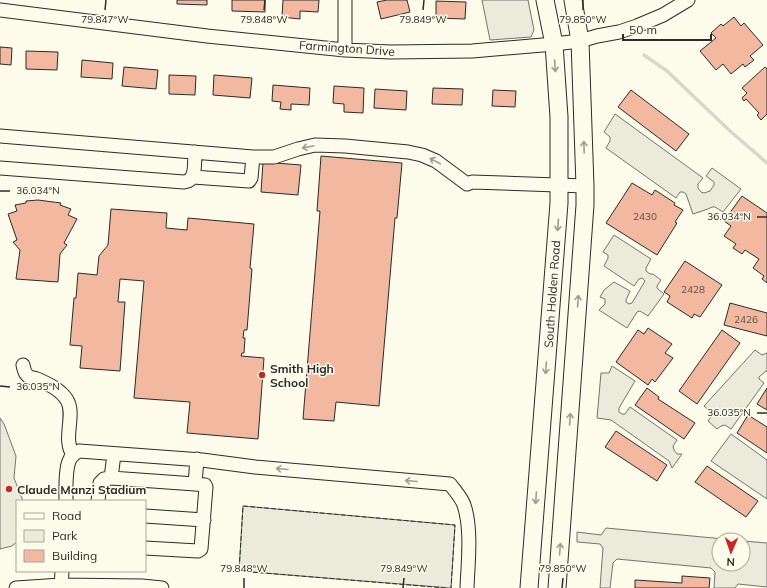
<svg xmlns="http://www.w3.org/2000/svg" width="767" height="588" font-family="Mulish,sans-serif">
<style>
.green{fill:#ecebdb;stroke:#74746e}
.parking{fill:#eceadb;stroke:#74746e}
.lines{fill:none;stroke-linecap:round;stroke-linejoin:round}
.stream{stroke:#d8d7c9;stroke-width:3.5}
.building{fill:#f2b8a0;stroke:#2b2b2b}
.minor-casing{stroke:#2b2b2b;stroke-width:15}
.major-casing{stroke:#2b2b2b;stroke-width:19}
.minor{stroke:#fdfbea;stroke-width:13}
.major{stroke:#fdfbea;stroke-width:17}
.fence{stroke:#2b2b2b;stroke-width:1;stroke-dasharray:5 2;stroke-linecap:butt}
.oneway{stroke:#9e9d94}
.ticks{fill:none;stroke:#2b2b2b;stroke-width:1.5}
.poi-dot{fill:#c62828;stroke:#fdfbea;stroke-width:1.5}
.labels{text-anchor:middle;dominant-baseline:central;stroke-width:3;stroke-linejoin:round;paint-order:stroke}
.number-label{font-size:10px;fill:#5d4e48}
.street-label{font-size:12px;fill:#2b2b2b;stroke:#fdfbea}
.poi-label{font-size:12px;font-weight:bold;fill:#2b2b2b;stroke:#fdfbea;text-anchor:start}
.ticks-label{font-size:10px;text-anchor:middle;fill:#2b2b2b;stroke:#fdfbea;stroke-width:3;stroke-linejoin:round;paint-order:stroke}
</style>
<rect width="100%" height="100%" fill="#fdfbea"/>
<path class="green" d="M482,0H528L534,30L531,37L490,40Z
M0,418L4,424L16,456L14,478L23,501H17V542L12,546L0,549Z
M243,506L455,525L451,588L239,571Z"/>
<path class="parking" d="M615,114L703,178L698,184V188L701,192L704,193L710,191L714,185V182L706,176L712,168L741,189L723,212L715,207H712L708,209L693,214L686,194L683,192H680L676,198L606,148L610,141V137L604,132Z
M614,235L651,259L646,268V271L650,274H653L661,280L657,286V288L664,294L648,316L640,311L637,312L627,328L599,310L605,304V299L600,297L604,290L614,282L630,291L626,300V302L629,304L632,303L645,281L642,278L639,279L634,286L604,266L608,258V255L603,252Z
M755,350L762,355L767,353V372L766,371L759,377V379L764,383L731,429L725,425L721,426L717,429L708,421L711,417V412L704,406Z
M612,366L635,381L619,408V412L622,414H625L630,407L677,440L673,446L674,450L677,454H682L672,468L669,461L611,420L597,418L601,373H609Z
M731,434L767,460V499L711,461Z
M606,528L735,540H719V564H743V541L767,543V587L738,584L735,588H714L715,572L711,568L617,559L613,563L610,588H600L603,548L600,544L577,542V532L601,535Z"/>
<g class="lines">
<path class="stream" d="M644,55L667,71L730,131L767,163"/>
</g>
<path class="building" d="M177,0H207V5L177,4Z
M232,0H265V12L232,11Z
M283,0H319L318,12L300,11V19L282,17Z
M387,0H407L410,12L381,19L377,2Z
M436,1L466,2L465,19L436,18Z
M734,17L741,26L744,23L763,45L750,56L754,60L745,67L743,64L731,74L723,64L716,70L700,51L716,38L711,33L721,24L723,26Z
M0,47L12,48L11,65L0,64Z
M26,51L58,52L57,70L26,69Z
M82,60L113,63L112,79L81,77Z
M124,67L158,70L156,89L122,86Z
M765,67L767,69V114L761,120L757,115L759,113L746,99L744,101L742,98L747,93L742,88Z
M169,75L196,76L195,95L169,94Z
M214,75L252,78L250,98L213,95Z
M273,85L310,88L309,105L291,104V110L280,109L281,102L272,101Z
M334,86L364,88L363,113L344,112V104L333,103Z
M433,88L463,89L462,105L432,104Z
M375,89L407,91L406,110L374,108Z
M493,90L516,91L515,107L492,106Z
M631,90L689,134L676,151L618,107Z
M321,156L402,163L397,218H395L379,406L336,402L334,421L303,419L320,211H317Z
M263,162L301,165L298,195L261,192Z
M632,183L652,195L655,190L675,203L674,205L683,210L675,222L677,223L657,255L606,223Z
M742,196L767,213V283L762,279L764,276L753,268L759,259L745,250L742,254L733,248L736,244L724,236L731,226L724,221Z
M38,200L61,203L60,205L71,209L68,215L77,219L64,243L67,245L60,254L58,282L16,279L20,250L13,242L17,240L8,214L17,211L15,205L26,203V201Z
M111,209L167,213L166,228L187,230L188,218L254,224L250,268L252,269L247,330H244L243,338H245L244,353H242L241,356L264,358L258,439L187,433L190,402L134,398L144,281L120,279L118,302H125L120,371L80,368L82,346L70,345L74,298H76L78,273L97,275L99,256L108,245Z
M685,261L722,285L700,317L694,314L692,318L667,302L670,296L664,292Z
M730,303L767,313V336L724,325Z
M648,328L672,344L665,353L673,358L655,382L652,379L648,385L616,362L638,330L644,334Z
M722,330L740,343L697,404L679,391Z
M647,388L659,397L658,399L695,423L684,439L635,405Z
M767,388V410L757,404Z
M748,415L767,427V453L737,433Z
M616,431L667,465L657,481L605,447Z
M707,466L758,501L746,517L695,482Z
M682,576L710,578L709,588H635V580L682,583Z"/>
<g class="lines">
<g class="minor-casing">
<path id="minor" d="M345,0V50
M0,10L207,36L345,50L391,52L472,51L554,44L580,41L597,36L619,32L637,26L663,15L688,0
M0,136L253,157H274L298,149L315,145L345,146L408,152L422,155L436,161L467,184L472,182L585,186
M0,168L184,182C197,181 194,163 195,152
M193,177L249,181L251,178L253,157
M23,365C24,369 24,373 28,376C30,378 34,378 37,379C48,384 60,389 67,400C76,415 62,438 73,455
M111,478L195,484
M66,501C66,490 65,468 70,459C72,455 75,453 79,451L202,460L255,467L450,484C455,491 461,497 464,505C472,529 468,563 467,588
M98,501L100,483L104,479L111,478L114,454
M145,516L204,520
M145,548L198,551L201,549L206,487L205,485L195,484L197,459
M16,588L61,585L142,586L162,588
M61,588L62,571"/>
</g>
<g class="major-casing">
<path id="major" d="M529,588L559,203V117L554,44L545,0
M557,588L585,205V186L580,41L573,0"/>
</g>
<use href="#minor" class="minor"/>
<use href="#major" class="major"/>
<path class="fence" d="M446,588L239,571L243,506L455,525L451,588"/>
</g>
<defs><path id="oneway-shaft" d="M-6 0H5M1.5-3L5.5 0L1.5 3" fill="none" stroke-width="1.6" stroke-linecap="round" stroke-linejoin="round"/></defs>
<g class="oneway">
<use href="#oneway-shaft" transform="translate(555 66) rotate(86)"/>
<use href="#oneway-shaft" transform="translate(308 147) rotate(168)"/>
<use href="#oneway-shaft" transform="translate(584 147) rotate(-92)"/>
<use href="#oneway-shaft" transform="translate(435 161) rotate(-152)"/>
<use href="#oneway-shaft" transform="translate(558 225) rotate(94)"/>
<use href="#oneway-shaft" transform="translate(578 301) rotate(-86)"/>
<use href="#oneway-shaft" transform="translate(546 368) rotate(94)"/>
<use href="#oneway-shaft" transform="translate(570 419) rotate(-86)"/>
<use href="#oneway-shaft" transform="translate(282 469) rotate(-175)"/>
<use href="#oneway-shaft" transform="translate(411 481) rotate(-175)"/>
<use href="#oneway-shaft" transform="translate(536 498) rotate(94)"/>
<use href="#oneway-shaft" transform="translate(560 549) rotate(-86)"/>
</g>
<path class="ticks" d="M105,10L106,0M264,10L265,0M423,10L424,0M583,10V0M0,191H10M757,217H767M0,386L10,387M757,413H767M244,588V578M403,588L404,578M562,588L563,578"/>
<g class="poi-dot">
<circle cx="262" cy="375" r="4"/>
<circle cx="9" cy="489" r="4"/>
</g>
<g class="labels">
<g class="number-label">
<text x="645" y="216">2430</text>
<text x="693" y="289">2428</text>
<text x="746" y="319">2426</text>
</g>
<g class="street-label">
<text transform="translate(347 48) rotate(4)">Farmington Drive</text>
<text transform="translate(552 294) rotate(-86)">South Holden Road</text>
</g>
<g class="poi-label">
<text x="270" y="368">Smith High<tspan x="270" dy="14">School</tspan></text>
<text x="17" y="489">Claude Manzi Stadium</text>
</g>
</g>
<g class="ticks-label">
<text x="105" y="23">79.847°W</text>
<text x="264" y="23">79.848°W</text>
<text x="423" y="23">79.849°W</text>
<text x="583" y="23">79.850°W</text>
<text x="38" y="194">36.034°N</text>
<text x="729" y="220">36.034°N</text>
<text x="38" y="390">36.035°N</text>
<text x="729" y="416">36.035°N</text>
<text x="244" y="572">79.848°W</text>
<text x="404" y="572">79.849°W</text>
<text x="563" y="572">79.850°W</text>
</g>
<rect x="16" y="500" width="130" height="72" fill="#fdfbea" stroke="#a9a89e"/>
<rect x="24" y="513" width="20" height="6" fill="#fdfbea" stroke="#a9a89e"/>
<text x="52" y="520" font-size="12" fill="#2b2b2b">Road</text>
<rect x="24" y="530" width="20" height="12" fill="#ecebdb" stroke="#a9a89e"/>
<text x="52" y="540" font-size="12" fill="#2b2b2b">Park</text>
<rect x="24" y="550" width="20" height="12" fill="#f2b8a0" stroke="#a9a89e"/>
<text x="52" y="560" font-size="12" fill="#2b2b2b">Building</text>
<g transform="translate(731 552) rotate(182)"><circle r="19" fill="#fdfbea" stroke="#a9a89e"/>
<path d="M0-3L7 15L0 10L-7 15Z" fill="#c62828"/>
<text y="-6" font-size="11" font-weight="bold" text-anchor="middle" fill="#2b2b2b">N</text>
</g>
<path d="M623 34v6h88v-6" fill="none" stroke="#2b2b2b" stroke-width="2"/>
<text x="629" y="34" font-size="12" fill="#2b2b2b" stroke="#fdfbea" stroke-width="3" paint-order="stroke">50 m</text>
</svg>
